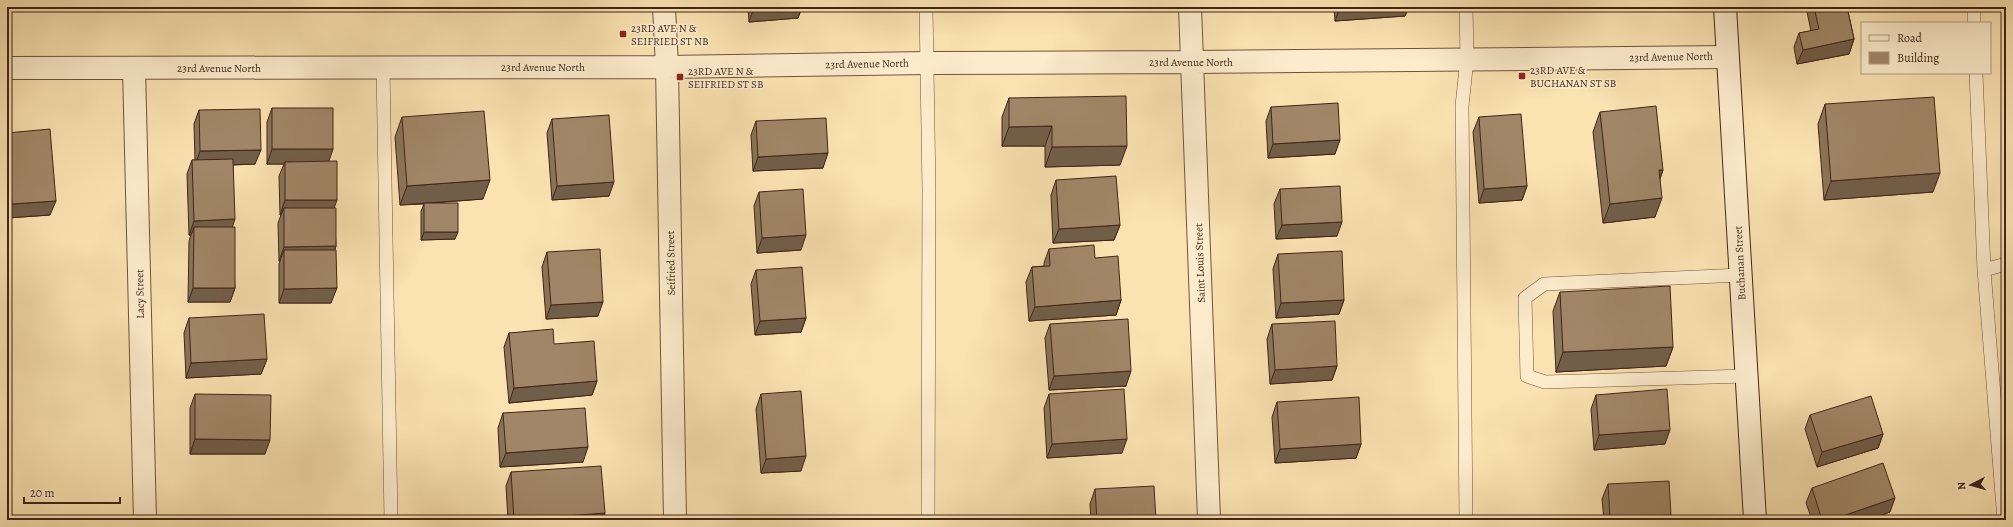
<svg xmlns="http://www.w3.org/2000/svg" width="2013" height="527" font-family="Alegreya,serif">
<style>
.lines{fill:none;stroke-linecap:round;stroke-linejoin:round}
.lane-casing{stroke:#6f543e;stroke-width:14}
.street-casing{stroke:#6f543e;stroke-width:24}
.secondary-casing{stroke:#402518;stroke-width:24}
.lane{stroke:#fceccc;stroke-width:13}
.street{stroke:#fceccc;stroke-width:22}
.secondary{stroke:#fceccc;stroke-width:22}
.wall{fill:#8a7459;stroke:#402518}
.shaded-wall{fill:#715e49;stroke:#402518}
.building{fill:#a18768;stroke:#402518}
.poi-dot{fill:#8f2418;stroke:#fceccc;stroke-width:1.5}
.labels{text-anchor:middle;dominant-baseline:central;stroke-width:3;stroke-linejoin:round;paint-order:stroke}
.poi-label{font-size:11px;fill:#402518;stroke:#fceccc;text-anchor:start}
.street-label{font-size:11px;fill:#402518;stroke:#fceccc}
</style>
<rect width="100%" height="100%" fill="#fbe2b1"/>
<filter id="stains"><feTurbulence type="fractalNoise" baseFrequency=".005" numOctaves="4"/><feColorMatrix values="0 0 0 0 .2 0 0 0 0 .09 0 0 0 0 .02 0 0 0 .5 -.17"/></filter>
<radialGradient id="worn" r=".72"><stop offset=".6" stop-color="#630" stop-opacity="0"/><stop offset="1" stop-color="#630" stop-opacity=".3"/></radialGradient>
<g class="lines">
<g class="lane-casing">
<path id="lane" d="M926,7L929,190L928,520
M1466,7L1467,59L1462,106L1466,520
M1974,7V23
M383,68L391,520
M1976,73L1984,270L2004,520
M1984,270L2006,264
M1741,275L1544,284L1525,298L1527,376L1545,382L1746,376"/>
</g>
<g class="street-casing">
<path id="street" d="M664,7L667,67L675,520
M1190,7L1209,520
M7,68L667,67L927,63L1193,62L1727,57
M134,68L145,520"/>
</g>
<g class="secondary-casing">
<path id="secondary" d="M1725,7L1755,520"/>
</g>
<use href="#lane" class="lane"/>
<use href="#street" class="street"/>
<use href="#secondary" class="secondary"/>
</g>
<path class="wall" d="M748,7H802L798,18L749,22Z
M1334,7H1409L1405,16L1335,21Z
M1806,7H1847L1854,39L1849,54L1797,64L1794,47L1799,33L1811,31Z
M1009,98L1120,165L1045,167V146H1002V117Z
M1825,104L1933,192L1824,200L1818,124Z
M1271,107L1335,154L1268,158L1266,121Z
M272,108L333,149L328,161L334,208L336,246L335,250L331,303H279V264L280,261H279L278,223L281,215H280L279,176L284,164H267V122Z
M199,110L255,164L233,165L232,227L235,288L230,302H188L189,241L191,235H189L187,174L192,160H195L194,124Z
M1600,112L1663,170L1660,179L1655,217L1603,223L1593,132Z
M402,117L483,199L433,203L455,239L421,240V211L424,204L400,205L395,137Z
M1479,117L1527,186L1522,200L1479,203L1473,132Z
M552,119L609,196L552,200L547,133Z
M756,121L823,168L753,171L751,135Z
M7,133L50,215L7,218Z
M1056,180L1120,225L1114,240L1053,243L1051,195Z
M1280,189L1337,236L1276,239L1274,204Z
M759,192L801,250L757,253L754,206Z
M1049,249L1095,258L1121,300L1116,315L1029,321L1026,282L1032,267L1044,266V263Z
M547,252L598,316L546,319L542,267Z
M1278,254L1344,300L1339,314L1276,318L1273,269Z
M756,270L806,318L801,332L755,335L751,284Z
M1560,292L1673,347L1666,366L1556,372L1553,311Z
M189,318L267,359L261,374L186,378L184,333Z
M1050,324L1126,386L1049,390L1045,338Z
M1272,324L1337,366L1332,380L1270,384L1267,339Z
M509,333L554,344L597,381L592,395L509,403L504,347Z
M195,394L265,454H190V408Z
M761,394L801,471L761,473L756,409Z
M1049,394L1122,453L1047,458L1044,408Z
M1596,395L1665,444L1594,450L1591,409Z
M1277,402L1361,444L1356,458L1275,463L1272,417Z
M503,413L583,462L500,467L498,428Z
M1810,415L1883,434L1878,448L1817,467L1805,429Z
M511,472L605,513L602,520H508L506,486Z
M1608,484L1671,515L1669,520H1604L1602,499Z
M1812,488L1890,512L1868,520H1812L1806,503Z
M1095,489L1156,520H1091L1090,504Z"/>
<path class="shaded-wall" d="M754,7H802L798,18L749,22Z
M1340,7H1409L1405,16L1335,21Z
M1854,39L1849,54L1797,64L1803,50Z
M1052,126L1045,146H1002L1009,127Z
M1340,140L1335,154L1268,158L1273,144Z
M1127,146L1120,165L1045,167L1052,147Z
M272,149H333L328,164L285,162L284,164H267Z
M261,150L255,164L195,166L200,151Z
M828,153L823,168L753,171L758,157Z
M1659,170H1663L1656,189Z
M1940,173L1933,192L1824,200L1831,181Z
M490,180L483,199L400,205L407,186Z
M614,182L609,196L552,200L557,186Z
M1527,186L1522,200L1479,203L1484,189Z
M1662,198L1655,217L1603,223L1610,204Z
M285,200H337L332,214L284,208L281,215H280Z
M56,201L50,215L7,218L12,204Z
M235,219L230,234L194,227L191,235H189L194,221Z
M1342,222L1337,236L1276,239L1282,225Z
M1120,225L1114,240L1053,243L1059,229Z
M424,232H458L455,239L421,240Z
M806,235L801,250L757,253L762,238Z
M336,246L331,261L284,250L280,261H279L284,247Z
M193,288H235L230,302H188Z
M337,288L331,303H279L284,289Z
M1121,300L1116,315L1029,321L1035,307Z
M1344,300L1339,314L1276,318L1281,303Z
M603,302L598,316L546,319L551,305Z
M806,318L801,332L755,335L760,321Z
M1673,347L1666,366L1556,372L1563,352Z
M267,359L261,374L186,378L191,363Z
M1337,366L1332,380L1270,384L1275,370Z
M1131,371L1126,386L1049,390L1054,376Z
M597,381L592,395L509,403L514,388Z
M1670,430L1665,444L1594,450L1599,435Z
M1883,434L1878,448L1817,467L1822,452Z
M195,439L270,440L265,454H190Z
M1127,439L1122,453L1047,458L1052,444Z
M1361,444L1356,458L1275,463L1280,449Z
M588,447L583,462L500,467L506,453Z
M806,456L801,471L761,473L766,459Z
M1895,498L1890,512L1868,520H1831Z
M605,513L602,520H514Z
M1671,515L1669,520H1609L1610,518Z"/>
<path class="building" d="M1814,7H1847L1854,39L1803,50L1799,33L1819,29Z
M1126,96L1127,146L1052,147V126L1009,127V98Z
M1934,97L1940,173L1831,181L1825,104Z
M1338,103L1340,140L1273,144L1271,107Z
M1656,106L1663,170H1659L1662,198L1610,204L1600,112Z
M272,108H333V149H272Z
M260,109L261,150L200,151L199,110Z
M484,111L490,180L407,186L402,117Z
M1521,114L1527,186L1484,189L1479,117Z
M609,115L614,182L557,186L552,119Z
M826,118L828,153L758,157L756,121Z
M50,129L56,201L12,204L7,133Z
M233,159L235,219L194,221L192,160Z
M337,161V200H285V162Z
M1116,176L1120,225L1059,229L1056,180Z
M1340,186L1342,222L1282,225L1280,189Z
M803,189L806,235L762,238L759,192Z
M424,203H458V232H424Z
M284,208H336V246L284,247Z
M194,227H235V288H193Z
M1094,245L1095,258L1118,256L1121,300L1035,307L1032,267L1050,266L1049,249Z
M600,249L603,302L551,305L547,252Z
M284,250H336L337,288L284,289Z
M1342,251L1344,300L1281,303L1278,254Z
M802,267L806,318L760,321L756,270Z
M1670,286L1673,347L1563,352L1560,292Z
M264,314L267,359L191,363L189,318Z
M1128,319L1131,371L1054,376L1050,324Z
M1335,321L1337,366L1275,370L1272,324Z
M553,329L554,344L594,341L597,381L514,388L509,333Z
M1124,389L1127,439L1052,444L1049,394Z
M1667,389L1670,430L1599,435L1596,395Z
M801,391L806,456L766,459L761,394Z
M195,394L271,395L270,440L195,439Z
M1871,396L1883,434L1822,452L1810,415Z
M1359,397L1361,444L1280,449L1277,402Z
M585,408L588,447L506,453L503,413Z
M1883,463L1895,498L1831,520H1822L1812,488Z
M601,466L605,513L514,520L511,472Z
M1669,481L1671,515L1610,518L1608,484Z
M1154,486L1156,520H1097L1095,489Z"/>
<g class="poi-dot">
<rect x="619" y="30" width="8" height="8" rx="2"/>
<rect x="1518" y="72" width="8" height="8" rx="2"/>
<rect x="676" y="73" width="8" height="8" rx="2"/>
</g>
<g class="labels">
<g class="poi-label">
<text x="631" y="28">23RD AVE N &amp;<tspan x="631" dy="13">SEIFRIED ST NB</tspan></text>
<text x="1530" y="70">23RD AVE &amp;<tspan x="1530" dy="13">BUCHANAN ST SB</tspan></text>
<text x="688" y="71">23RD AVE N &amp;<tspan x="688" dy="13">SEIFRIED ST SB</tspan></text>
</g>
<g class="street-label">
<text transform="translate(1671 57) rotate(-1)">23rd Avenue North</text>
<text x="1191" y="62">23rd Avenue North</text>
<text transform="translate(867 64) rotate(-1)">23rd Avenue North</text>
<text x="543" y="67">23rd Avenue North</text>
<text x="219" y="68">23rd Avenue North</text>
<text transform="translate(671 263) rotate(-91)">Seifried Street</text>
<text transform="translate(1200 263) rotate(-92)">Saint Louis Street</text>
<text transform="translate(1740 263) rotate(-93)">Buchanan Street</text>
<text transform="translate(140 294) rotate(-91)">Lacy Street</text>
</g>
</g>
<rect width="2013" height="527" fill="none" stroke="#fbe2b1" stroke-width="24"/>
<rect x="8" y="8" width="1997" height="511" fill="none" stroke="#402518" stroke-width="2"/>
<rect x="12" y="12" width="1989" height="503" fill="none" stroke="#402518"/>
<rect x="1861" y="22" width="130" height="52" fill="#fceccc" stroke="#b19c84"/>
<rect x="1869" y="35" width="20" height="6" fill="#fceccc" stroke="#b19c84"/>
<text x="1897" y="42" font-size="12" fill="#402518">Road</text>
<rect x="1869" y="52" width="20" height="12" fill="#a18768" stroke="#b19c84"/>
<text x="1897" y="62" font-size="12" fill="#402518">Building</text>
<g transform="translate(1971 485) rotate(264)" stroke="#fceccc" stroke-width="3" paint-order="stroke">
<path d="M0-3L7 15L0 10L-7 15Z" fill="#402518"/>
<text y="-6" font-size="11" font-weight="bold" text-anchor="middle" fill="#402518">N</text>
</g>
<path d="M24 497v6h96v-6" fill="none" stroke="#402518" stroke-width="2"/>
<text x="30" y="497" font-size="12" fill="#402518" stroke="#fceccc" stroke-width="3" paint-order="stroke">20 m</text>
<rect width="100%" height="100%" filter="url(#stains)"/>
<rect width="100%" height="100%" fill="url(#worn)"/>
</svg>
